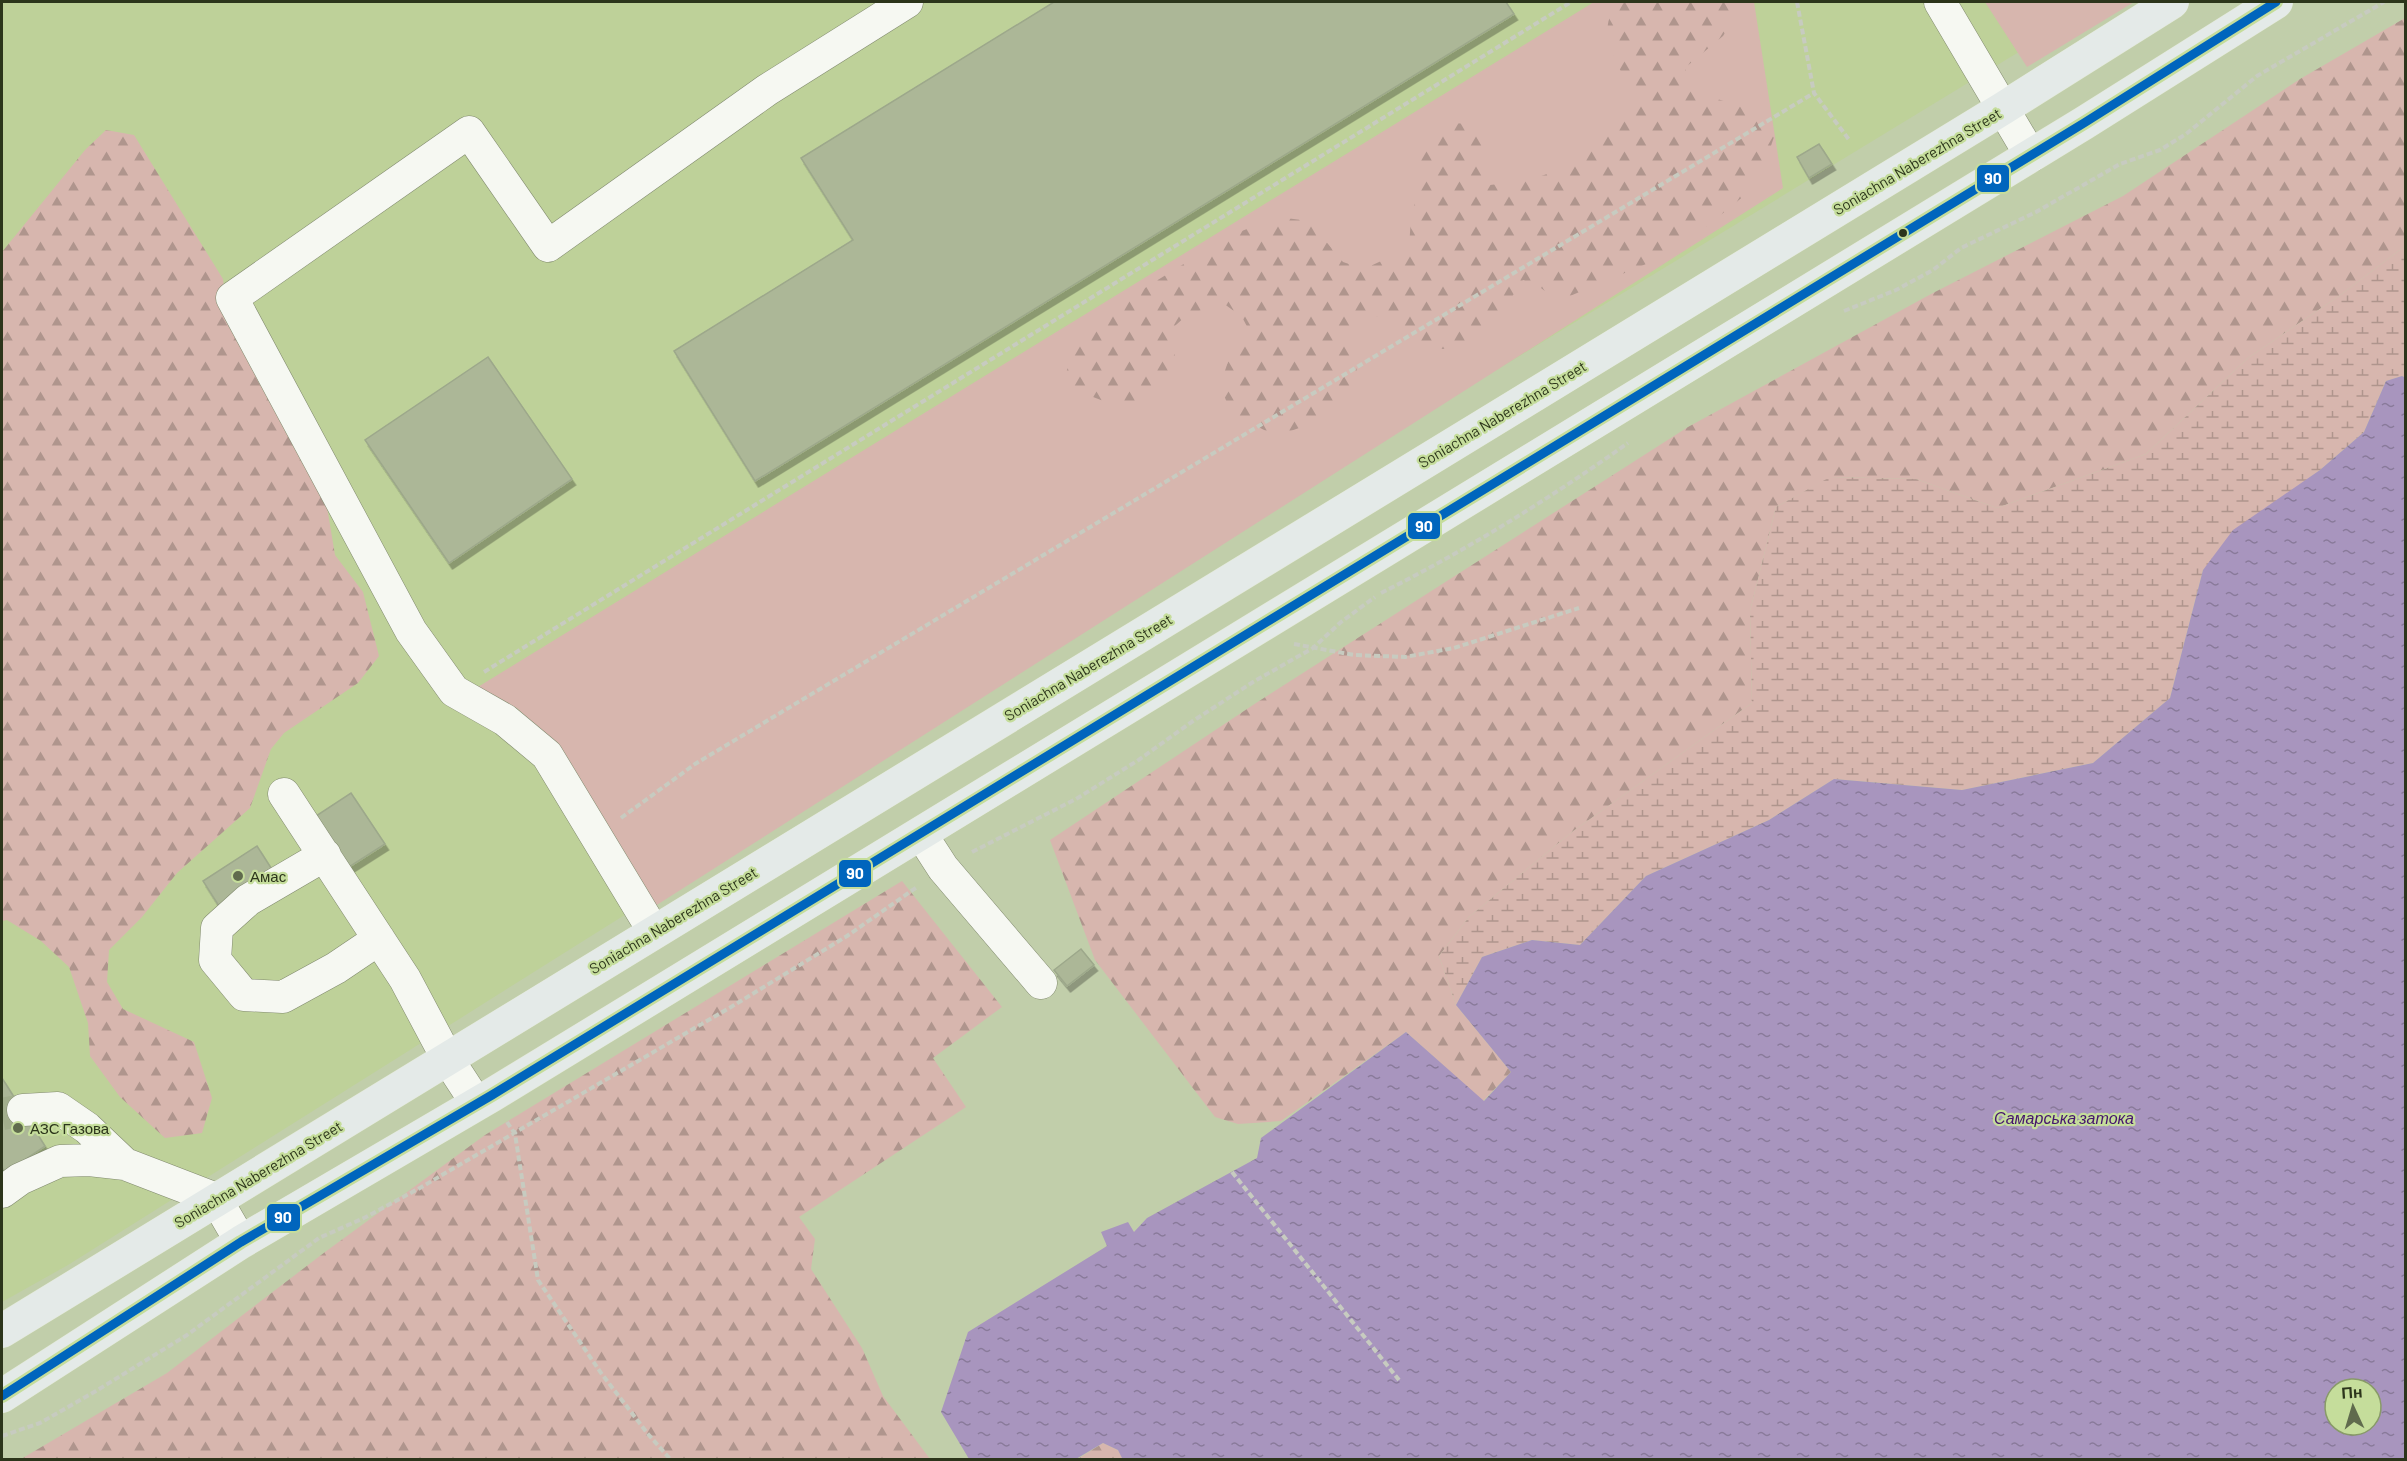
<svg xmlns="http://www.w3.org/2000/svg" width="2407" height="1461" font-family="Barlow,sans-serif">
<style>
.built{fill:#bed199}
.green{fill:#d7b6ae}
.forest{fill:url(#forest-firs)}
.wetland{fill:url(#wetland-marsh)}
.water{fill:url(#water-ripples);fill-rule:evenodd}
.building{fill:#acb797;stroke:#9da88b;stroke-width:1.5;filter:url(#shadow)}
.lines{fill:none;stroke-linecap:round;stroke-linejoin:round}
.minor-tunnel{stroke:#a3af8d;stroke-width:32;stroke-dasharray:32 16;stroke-linecap:butt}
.minor-casing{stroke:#818a6e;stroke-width:33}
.major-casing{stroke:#e3e9d9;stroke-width:34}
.path{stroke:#c7cbc0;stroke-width:4;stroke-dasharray:6 3;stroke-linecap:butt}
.minor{stroke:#f6f8f2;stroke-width:32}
.major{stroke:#e4eae8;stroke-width:33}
.bus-1-casing{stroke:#c5dd9b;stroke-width:14}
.bus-1{stroke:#0065bd;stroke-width:9}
.bus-dot{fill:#2c351b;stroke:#c5dd9b;stroke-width:2}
.poi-dot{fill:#606b4d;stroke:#c5dd9b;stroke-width:2}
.labels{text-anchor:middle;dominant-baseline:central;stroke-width:4.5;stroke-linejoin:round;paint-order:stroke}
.street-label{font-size:15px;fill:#2c351b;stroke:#c5dd9b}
.poi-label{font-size:15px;fill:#2c351b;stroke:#c5dd9b;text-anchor:start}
.water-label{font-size:16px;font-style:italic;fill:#44136c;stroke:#c5dd9b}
.line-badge{stroke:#c5dd9b;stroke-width:2}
.badge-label{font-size:16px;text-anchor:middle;font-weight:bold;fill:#fff}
</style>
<defs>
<pattern id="forest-firs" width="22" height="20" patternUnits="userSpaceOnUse" patternTransform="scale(1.5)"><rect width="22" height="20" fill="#d7b6ae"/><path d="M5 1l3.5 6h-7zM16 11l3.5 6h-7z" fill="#af958d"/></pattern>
<pattern id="wetland-marsh" width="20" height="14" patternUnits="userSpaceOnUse" patternTransform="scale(1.5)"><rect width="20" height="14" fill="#d7b6ae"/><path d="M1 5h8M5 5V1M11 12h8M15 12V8" fill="none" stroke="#af958d"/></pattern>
<pattern id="water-ripples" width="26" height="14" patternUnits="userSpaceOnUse" patternTransform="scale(1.5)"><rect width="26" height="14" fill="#a895be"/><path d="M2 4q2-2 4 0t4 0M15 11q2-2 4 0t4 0" fill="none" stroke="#897a9a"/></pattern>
<filter id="shadow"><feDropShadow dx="3.5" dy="6" stdDeviation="0" flood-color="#0004"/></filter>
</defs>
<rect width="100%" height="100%" fill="#c1ceaa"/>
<path class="built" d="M2,2H2101L1342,464L68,1265L2,1302Z"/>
<path class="green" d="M1594,2H1754L1783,188L652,908L557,751L518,709L473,690Z
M1985,2H2134L2027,67Z"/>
<path class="forest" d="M1625,2H1732L1733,20L1723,36L1686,67V82L1696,92L1754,111L1774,137L1762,172L1745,195L1689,241L1658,259L1558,301L1541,288L1523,280L1495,323L1466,348L1439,349L1415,344L1396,332L1386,315L1365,319L1353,334L1355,362L1360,386L1328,418L1276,436L1231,413L1220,385L1229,359L1251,334L1242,317L1223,303L1187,315L1167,333L1175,356L1168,385L1138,405L1106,402L1075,390L1066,373L1073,353L1114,307L1229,236L1278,217L1309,221L1343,262L1364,269L1409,248L1411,217L1422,178L1416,157L1425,137L1450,123L1475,124L1485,151L1490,185L1530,180L1561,169L1612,133L1636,100C1626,80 1598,37 1611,15C1614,10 1620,6 1625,2Z
M2405,18V246L2339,296L2248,358L2146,454L1997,508L1916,479L1831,477L1776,507L1750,611L1752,703L1572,832L1469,917L1439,956L1456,1005L1511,1072L1483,1101L1406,1032L1281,1121L1238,1124L1215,1117L1095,960L1050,840L1256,703L1688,427L1931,294L2123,196L2300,79Z
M106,130L134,135L223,279L228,317L326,501L335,555L363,592L379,656L358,683L284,733L271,749L250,808L177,873L142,917L109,950L107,982L123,1009L194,1042L212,1098L202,1133L165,1138L120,1097L90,1056L88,1023L69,967L41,941L7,920L2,921V252L85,150Z
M902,881L1002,1007L933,1058L966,1107L799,1217L815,1239L811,1269L862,1348L883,1396L930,1459H21L167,1373L325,1252L485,1135Z
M1103,1443L1118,1450L1123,1459L1076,1460Z"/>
<path class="wetland" d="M2405,246V378L2402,376L2386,381L2364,432L2320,470L2282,498L2203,570L2170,698L2093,763L1962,790L1834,779L1769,820L1646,876L1580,945L1532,940L1482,957L1456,1005L1439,956L1469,917L1572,832L1752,703L1750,611L1776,507L1830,477L1916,479L1997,508L2146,454L2248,358L2339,296Z"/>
<path class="water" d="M2402,376L2406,378L2405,1459L1123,1460L1118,1450L1103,1443L1076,1459H969L941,1412L968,1332L1107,1246L1101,1232L1128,1222L1134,1232L1147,1218L1257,1158L1261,1138L1406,1032L1484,1101L1511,1072L1456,1005L1482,957L1532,940L1580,945L1646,876L1769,820L1834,779L1962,790L2093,763L2170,698L2203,570L2233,530L2320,470L2364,432L2386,381ZM2335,1389H2371V1425H2335Z"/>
<path class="building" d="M1054,2H1506L1514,14L755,481L674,351L853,240L801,158Z
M1819,144L1832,164L1809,178L1797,157Z
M488,357L572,479L449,563L365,440Z
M351,793L385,844L349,867L316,816Z
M257,846L273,871L219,906L203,881Z
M1081,949L1094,965L1067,986L1054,970Z
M2,1078L45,1146L5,1173L2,1167Z"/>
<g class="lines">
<path class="minor-tunnel" d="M2,1114L23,1110"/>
<g class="minor-casing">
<path id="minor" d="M1940,2L2031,156
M284,794L405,979L447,1058L477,1104
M921,834L943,868L1041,983
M325,855L248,900L217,928L215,960L244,995L283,997L336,968L379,939
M654,932L547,755L505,720L454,691L411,631L232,298L469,132L548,246L767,90L907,2
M23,1110L58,1108L87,1128L125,1164
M2,1192L20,1179L60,1161L89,1160L125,1164L216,1199L241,1242"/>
</g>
<g class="major-casing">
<path id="major" d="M2,1331L2002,109L2172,2
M2,1396L241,1242L492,1095L2084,123L2276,2"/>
</g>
<path class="path" d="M1797,2L1814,93L1850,141
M1844,311L1896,290L1933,270L1961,248L2036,212L2120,164L2160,150L2186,134L2257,76L2384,2
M1381,593C1467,550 1549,499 1628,443
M1294,644L1354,655L1405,657L1454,648L1579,608
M484,672L1571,2
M621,818L695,764L1814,93
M972,852L1076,799L1137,761L1193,721L1253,682L1313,648L1341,622L1375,597
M507,1122L515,1134L538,1280L601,1373L648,1434L671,1460
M1232,1172L1399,1380
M2,1436L40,1423L96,1391L187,1335L319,1238L364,1218L418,1189L736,1004L847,936L917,887"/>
<use href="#minor" class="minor"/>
<use href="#major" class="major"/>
<g class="bus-1-casing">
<path id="bus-1" d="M2,1396L241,1242L492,1095L2084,123L2276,2"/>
</g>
<use href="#bus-1" class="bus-1"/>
</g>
<circle class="bus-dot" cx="1903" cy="233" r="5"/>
<g class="poi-dot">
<circle cx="238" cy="876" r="6"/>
<circle cx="18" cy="1128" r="6"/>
</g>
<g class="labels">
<g class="street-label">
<text transform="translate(1917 161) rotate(-31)">Soniachna Naberezhna Street</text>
<text transform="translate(1502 414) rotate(-31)">Soniachna Naberezhna Street</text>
<text transform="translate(1088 667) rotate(-31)">Soniachna Naberezhna Street</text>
<text transform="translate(673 920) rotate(-31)">Soniachna Naberezhna Street</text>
<text transform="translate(258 1174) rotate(-31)">Soniachna Naberezhna Street</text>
</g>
<g class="poi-label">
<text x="250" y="876">Амас</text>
<text x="30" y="1128">АЗС Газова</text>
</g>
<g class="water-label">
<text x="2064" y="1117">Самарська затока</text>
</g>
</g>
<g class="line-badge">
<rect x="1976" y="164" width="34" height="29" rx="6" fill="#0065bd"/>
<rect x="1407" y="512" width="34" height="28" rx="6" fill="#0065bd"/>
<rect x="838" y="859" width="34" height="29" rx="6" fill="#0065bd"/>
<rect x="266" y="1203" width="35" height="29" rx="6" fill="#0065bd"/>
</g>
<g class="badge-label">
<text x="1993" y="184">90</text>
<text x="1424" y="532">90</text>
<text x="855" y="879">90</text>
<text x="283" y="1223">90</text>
</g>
<rect width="2407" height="1461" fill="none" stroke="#2c351b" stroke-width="6"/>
<g transform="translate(2353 1407) rotate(356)"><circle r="28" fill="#c5dd9b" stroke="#889a68" stroke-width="1.5"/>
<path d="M0-4.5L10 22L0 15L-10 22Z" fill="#606b4d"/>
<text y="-9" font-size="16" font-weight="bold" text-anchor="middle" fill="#2c351b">Пн</text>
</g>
</svg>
